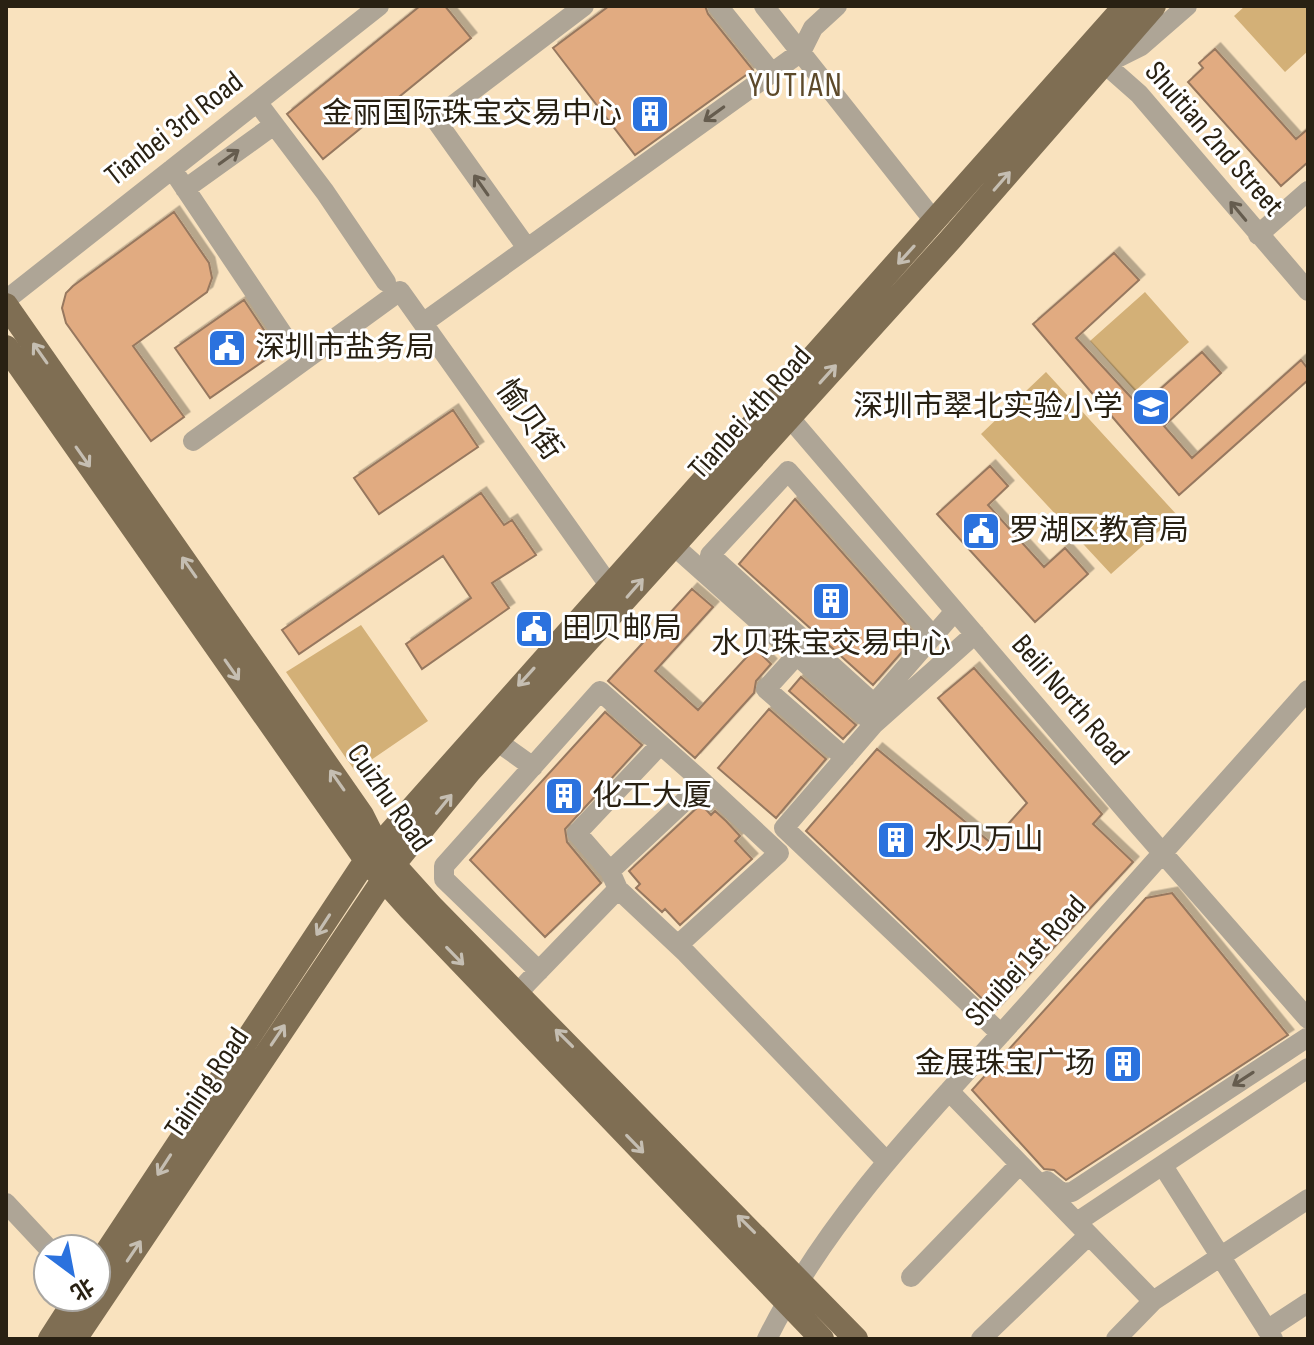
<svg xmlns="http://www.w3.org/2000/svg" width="1314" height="1345" font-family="'Sofia Sans Condensed','Noto Sans SC',sans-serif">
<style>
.garden{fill:#d3b077}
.building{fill:#e1ab81;stroke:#97785f;stroke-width:2;filter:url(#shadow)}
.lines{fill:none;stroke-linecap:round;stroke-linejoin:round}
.minor{stroke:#aea596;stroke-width:20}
.major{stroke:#7f6e53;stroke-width:24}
.oneway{stroke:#655c4e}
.oneway2{stroke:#c5beb2}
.labels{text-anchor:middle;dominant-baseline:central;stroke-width:6;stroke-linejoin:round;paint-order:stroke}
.poi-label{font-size:30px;fill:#292113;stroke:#fff;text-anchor:start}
.street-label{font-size:30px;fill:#292113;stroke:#fff}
.quarter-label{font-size:34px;letter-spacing:2px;fill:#5d4a2b;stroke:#fff}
</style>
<defs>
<filter id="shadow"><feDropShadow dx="5.5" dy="-5.5" stdDeviation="0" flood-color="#0004"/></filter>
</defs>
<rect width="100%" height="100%" fill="#f9e2be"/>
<path class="garden" d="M1245,6H1308V51L1285,72L1234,16Z
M1145,292L1189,342L1135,391L1090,341Z
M1046,372L1177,515L1111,574L981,434Z
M361,625L428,721L355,771L286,672Z"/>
<path class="building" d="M420,6H445L471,38L323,159L287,114Z
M609,6H705L708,14L753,70L635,155L553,48Z
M1215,49L1296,139L1308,129V162L1281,186L1188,82L1203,68L1199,63Z
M174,212L209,263L212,278L207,292L133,346L184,417L151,441L66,323L62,308L66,293L73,286Z
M1114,253L1139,280L1076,338L1140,407L1202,352L1221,373L1164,426L1192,458L1301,360L1308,369V380L1179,495L1033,324Z
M244,300L278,351L210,398L175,348Z
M453,410L478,447L379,514L354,478Z
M990,466L1008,486L988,505L1044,567L1065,548L1088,574L1035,622L937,514Z
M481,493L504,525L512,520L536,555L492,583L509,608L422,669L406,644L471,598L443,556L299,654L282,630Z
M795,499L916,636L873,685L739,564Z
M692,589L713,607L655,671L698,710L755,648L771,664L756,681L754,693L695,758L608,681Z
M974,668L1102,814L1093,824L1133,862L995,1011L806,831L877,749L991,843L1027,803L938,698Z
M801,677L856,725L843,739L789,691Z
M769,709L826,759L776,818L718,768Z
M605,712L642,745L565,829L567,842L601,883L545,937L470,860Z
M701,804L711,815L715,811L726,821L740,836L735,841L752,859L680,925L665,909L662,912L636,888L640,884L629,871Z
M1172,893L1288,1035L1066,1180L1054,1170L1044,1169L972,1090L1146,898Z"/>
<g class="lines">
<path class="minor" d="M718,6L772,73
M764,6L935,222
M1187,6L1141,46L1105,64L1139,94L1308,291
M257,102L325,192L386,282
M172,169L290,345
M185,189L274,125
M1258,235L1308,191
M527,248L435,119L584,6
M6,300L379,6
M423,323L801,52L813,28L837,6
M789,417L1138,825L1308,1019
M193,441L400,291L609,585
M673,545L874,724
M975,634L874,724L784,828L1001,1034
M933,636L788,471L710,555L874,704L955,611
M796,656L766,689L845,758
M498,742L533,767
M610,871L577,833L660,745
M618,889L686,953L887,1162
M678,945L779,853L704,783
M518,993L528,982L618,889L610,871L704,783L600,691L444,866V879L539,971
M949,1091L1153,1301L1308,1199
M1163,1166L1273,1339
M1047,1181L1062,1193L1072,1192L1308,1037
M6,1203L49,1249
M1077,1222L1308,1068
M911,1277L1020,1164
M1267,1330L1308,1303
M767,1339C828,1216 927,1116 1018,1015C1115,907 1211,798 1308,690
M981,1339L1089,1235
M1116,1339L1153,1301"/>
<path class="major" d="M6,305L362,815L378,847L433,908L856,1339
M6,347L366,860L410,909L822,1339
M96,1268L366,860L1125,6
M50,1339L77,1297
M75,1339L394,864L470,771L950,240L1154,6"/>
</g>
<defs><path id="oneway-shaft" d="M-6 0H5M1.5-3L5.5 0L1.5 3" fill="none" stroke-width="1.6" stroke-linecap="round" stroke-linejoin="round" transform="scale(2)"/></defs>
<g class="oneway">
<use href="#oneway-shaft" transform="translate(714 114) rotate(144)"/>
<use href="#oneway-shaft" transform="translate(229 157) rotate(-36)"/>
<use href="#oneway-shaft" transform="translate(481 185) rotate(-125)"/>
<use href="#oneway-shaft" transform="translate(1238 211) rotate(-130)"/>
<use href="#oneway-shaft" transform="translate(1243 1079) rotate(147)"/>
</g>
<g class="oneway2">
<use href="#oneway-shaft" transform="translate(1002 181) rotate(-49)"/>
<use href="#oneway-shaft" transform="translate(906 255) rotate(132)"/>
<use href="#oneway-shaft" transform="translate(40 353) rotate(-125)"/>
<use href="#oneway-shaft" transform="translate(828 374) rotate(-48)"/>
<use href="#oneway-shaft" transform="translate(83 457) rotate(55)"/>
<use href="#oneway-shaft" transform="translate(189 567) rotate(-125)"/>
<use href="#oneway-shaft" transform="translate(635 588) rotate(-49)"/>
<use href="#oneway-shaft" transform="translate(232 670) rotate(55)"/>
<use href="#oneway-shaft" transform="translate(526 677) rotate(132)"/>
<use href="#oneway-shaft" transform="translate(337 780) rotate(-125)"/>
<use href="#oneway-shaft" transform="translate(444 804) rotate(-51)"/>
<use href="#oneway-shaft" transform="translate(323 925) rotate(123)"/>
<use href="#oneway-shaft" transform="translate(455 956) rotate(46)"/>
<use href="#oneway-shaft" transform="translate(278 1035) rotate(-56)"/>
<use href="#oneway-shaft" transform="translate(564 1038) rotate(-135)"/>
<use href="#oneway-shaft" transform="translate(635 1144) rotate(46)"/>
<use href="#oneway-shaft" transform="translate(164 1165) rotate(123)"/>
<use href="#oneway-shaft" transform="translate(746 1224) rotate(-135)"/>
<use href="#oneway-shaft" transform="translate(134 1251) rotate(-56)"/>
</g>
<defs>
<g id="building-square" transform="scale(2)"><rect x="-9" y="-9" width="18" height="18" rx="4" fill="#2b72de" stroke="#fff"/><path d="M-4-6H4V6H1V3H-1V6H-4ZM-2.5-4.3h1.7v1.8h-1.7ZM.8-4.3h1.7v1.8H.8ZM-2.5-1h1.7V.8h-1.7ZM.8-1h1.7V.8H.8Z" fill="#fff"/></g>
<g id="civic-square" transform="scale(2)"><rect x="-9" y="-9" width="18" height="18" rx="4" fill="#2b72de" stroke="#fff"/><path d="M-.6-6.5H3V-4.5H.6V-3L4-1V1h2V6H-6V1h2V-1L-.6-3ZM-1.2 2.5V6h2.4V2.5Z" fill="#fff"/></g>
<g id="school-square" transform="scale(2)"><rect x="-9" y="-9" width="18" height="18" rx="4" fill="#2b72de" stroke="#fff"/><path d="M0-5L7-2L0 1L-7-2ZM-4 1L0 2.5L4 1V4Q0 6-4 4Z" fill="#fff"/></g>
</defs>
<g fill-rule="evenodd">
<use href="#building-square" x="650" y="114"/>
<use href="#civic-square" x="227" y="348"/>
<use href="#school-square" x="1151" y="407"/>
<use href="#civic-square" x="981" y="531"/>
<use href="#building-square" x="831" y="601"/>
<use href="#civic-square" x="534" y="629"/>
<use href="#building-square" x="564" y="796"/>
<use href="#building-square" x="896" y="840"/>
<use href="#building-square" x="1123" y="1064"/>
</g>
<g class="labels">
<g class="poi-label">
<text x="622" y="114" text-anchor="end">金丽国际珠宝交易中心</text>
<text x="255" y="348">深圳市盐务局</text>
<text x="1123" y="407" text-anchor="end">深圳市翠北实验小学</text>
<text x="1009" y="531">罗湖区教育局</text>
<text x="562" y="629">田贝邮局</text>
<text x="831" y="644" text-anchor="middle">水贝珠宝交易中心</text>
<text x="592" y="796">化工大厦</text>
<text x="924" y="840">水贝万山</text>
<text x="1095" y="1064" text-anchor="end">金展珠宝广场</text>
</g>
<g class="street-label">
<text transform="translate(174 129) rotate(-38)">Tianbei 3rd Road</text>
<text transform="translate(1214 139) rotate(49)">Shuitian 2nd Street</text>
<text transform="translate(750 413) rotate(-48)">Tianbei 4th Road</text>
<text transform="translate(529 420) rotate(55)">愉贝街</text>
<text transform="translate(1070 700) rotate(49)">Beili North Road</text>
<text transform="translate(389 798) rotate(55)">Cuizhu Road</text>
<text transform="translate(1026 961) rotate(-48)">Shuibei 1st Road</text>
<text transform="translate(207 1083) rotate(-56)">Taining Road</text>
</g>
<g class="quarter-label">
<text x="796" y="85">YUTIAN</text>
</g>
</g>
<rect width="1314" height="1345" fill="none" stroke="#292113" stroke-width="16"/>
<g transform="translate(72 1273) rotate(148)"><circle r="38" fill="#ffffff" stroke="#a9a6a1" stroke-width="2"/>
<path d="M0-6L14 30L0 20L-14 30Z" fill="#2b72de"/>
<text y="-12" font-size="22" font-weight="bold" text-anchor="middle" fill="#292113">北</text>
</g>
</svg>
